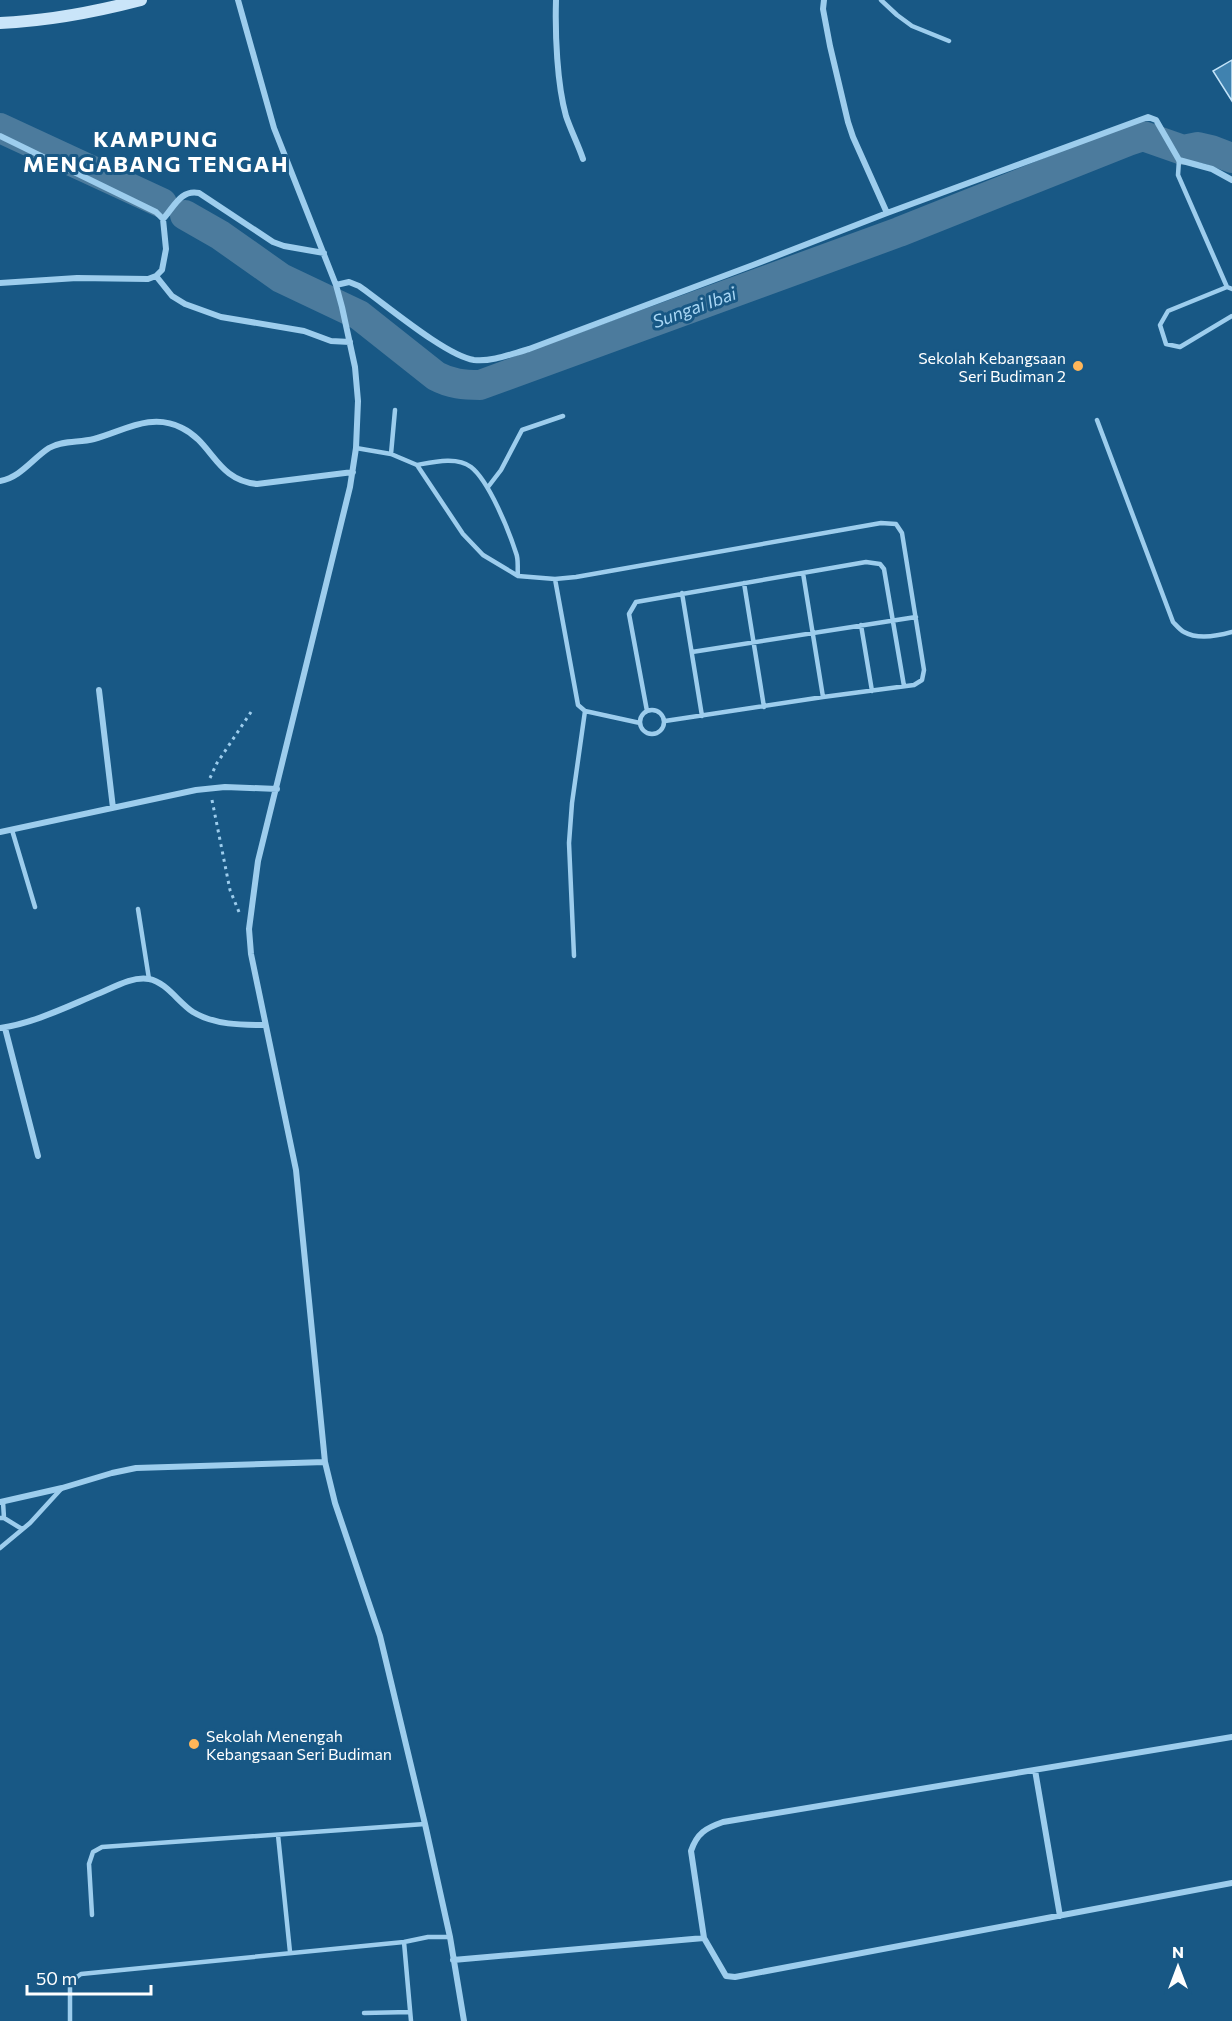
<svg xmlns="http://www.w3.org/2000/svg" width="1232" height="2021" font-family="Commissioner,sans-serif">
<style>
.lines{fill:none;stroke-linecap:round;stroke-linejoin:round}
.river{stroke:#4c7b9d;stroke-width:30}
.building{fill:#4082af;stroke:#c2e3f9;stroke-width:1.5}
.path{stroke:#9dcded;stroke-width:3;stroke-dasharray:3 4.5;stroke-linecap:butt}
.service{stroke:#9dcded;stroke-width:4.5}
.minor{stroke:#9dcded;stroke-width:6}
.secondary{stroke:#cae5f9;stroke-width:12}
.poi-dot{fill:#ffb659;stroke:#185885;stroke-width:2}
.labels{text-anchor:middle;dominant-baseline:central;stroke-width:6;stroke-linejoin:round;paint-order:stroke}
.poi-label{font-size:16px;fill:#fff;stroke:#185885;text-anchor:end}
.water-label{font-size:18px;font-style:italic;fill:#a8d6f4;stroke:#185885}
.district-label{font-size:22px;font-weight:bold;letter-spacing:1.5px;fill:#fff;stroke:#185885}
</style>
<rect width="100%" height="100%" fill="#185885"/>
<g class="lines">
<path class="river" d="M0,128L162,203
M185,215L220,235L281,278L359,315L436,376C451,384 464,385 480,385L899,232L1128,141L1143,136L1183,150L1198,147L1211,150L1232,158"/>
</g>
<path class="building" d="M1232,60V101L1213,71Z"/>
<g class="lines">
<path class="path" d="M210,778L217,763L251,712
M212,800L230,890L239,912"/>
<path class="service" d="M881,0L897,15L912,26L949,41
M1179,160L1178,175L1227,287L1232,289
M1227,287L1168,311L1160,325L1166,344L1180,347L1232,316
M1097,420L1173,622C1176,625 1180,630 1184,632C1198,640 1218,636 1232,632
M356,448L391,454L417,465L463,534L483,555L518,576L555,579L576,577L881,523L896,524L902,533L924,670L922,680L914,685L823,697L665,721
M391,454L395,410
M417,465C433,462 457,456 471,467C489,481 509,531 516,553C519,560 517,569 518,576
M488,487L501,470L522,430L563,416
M803,573L823,697
M555,579L578,705L585,711L640,723
M744,583L764,707
M682,593L702,716
M861,625L872,691
M692,652L916,617
M640 722a12 12 0 1 1 24 0a12 12 0 1 1-24 0Z
M647,711L629,614L636,602L866,562L880,564L884,569L904,686
M12,830L35,907
M138,909L149,979
M574,956L569,843L572,803L585,711
M3,1502L4,1518
M0,1518H4L22,1529
M0,1548L30,1523L62,1488
M278,1835L290,1952
M92,1915L89,1864L93,1852L102,1847L425,1824
M404,1942L411,2021
M364,2013L410,2012
M70,2021V1982L81,1974L404,1942L428,1937H450"/>
<path class="minor" d="M238,0L274,128L336,285L342,307L355,367L358,401L356,448L350,487L258,861L249,929L251,954L296,1170L325,1462L335,1503L380,1636L425,1824L450,1937L464,2021
M556,0C555,34 557,84 566,116C571,131 578,144 583,159
M824,0L823,9L830,46L848,122L853,137L887,213
M0,136L156,212L163,219L166,249L162,270L156,276L148,279L77,278L0,283
M163,219C174,207 181,189 199,193L273,242L284,246L324,253
M156,276L172,296L185,304L221,317L304,331L331,341L350,342
M336,285L349,282L359,286C385,304 446,356 474,360C492,362 511,354 529,349L753,265L887,213L1148,117L1156,120L1179,160L1212,169L1232,180
M0,481C21,477 32,459 49,448C63,440 79,443 94,439C124,431 151,412 182,428C213,443 216,480 257,484L353,472
M99,690L113,808
M0,832L196,790L225,787L277,789
M0,1028C35,1023 68,1006 100,993C114,987 133,976 149,979C166,982 179,1003 193,1012C215,1025 241,1025 265,1025
M5,1028L38,1156
M0,1502L62,1488L112,1473L136,1468L325,1462
M1232,1737L723,1822C706,1828 697,1833 691,1851L704,1938L726,1976L735,1977L1232,1883
M1035,1770L1060,1916
M453,1960L704,1938"/>
<path class="secondary" d="M0,23C48,21 95,12 141,0"/>
</g>
<g class="poi-dot">
<circle cx="1078" cy="366" r="6"/>
<circle cx="194" cy="1744" r="6"/>
</g>
<g class="labels">
<g class="poi-label">
<text x="1066" y="357">Sekolah Kebangsaan<tspan x="1066" dy="18">Seri Budiman 2</tspan></text>
<text x="206" y="1735" text-anchor="start">Sekolah Menengah<tspan x="206" dy="18">Kebangsaan Seri Budiman</tspan></text>
</g>
<g class="water-label">
<text transform="translate(694 307) rotate(-20)">Sungai Ibai</text>
</g>
<g class="district-label">
<text x="156" y="138">KAMPUNG<tspan x="156" dy="25">MENGABANG TENGAH</tspan></text>
</g>
</g>
<g transform="translate(1178 1967)" stroke="#185885" stroke-width="4.5" paint-order="stroke">
<path d="M0-4.5L10 22L0 15L-10 22Z" fill="#ffffff"/>
<text y="-9" font-size="16" font-weight="bold" text-anchor="middle" fill="#ffffff">N</text>
</g>
<path d="M27 1985v9h124v-9" fill="none" stroke="#ffffff" stroke-width="3"/>
<text x="36" y="1985" font-size="18" fill="#ffffff" stroke="#185885" stroke-width="4.5" paint-order="stroke">50 m</text>
</svg>
